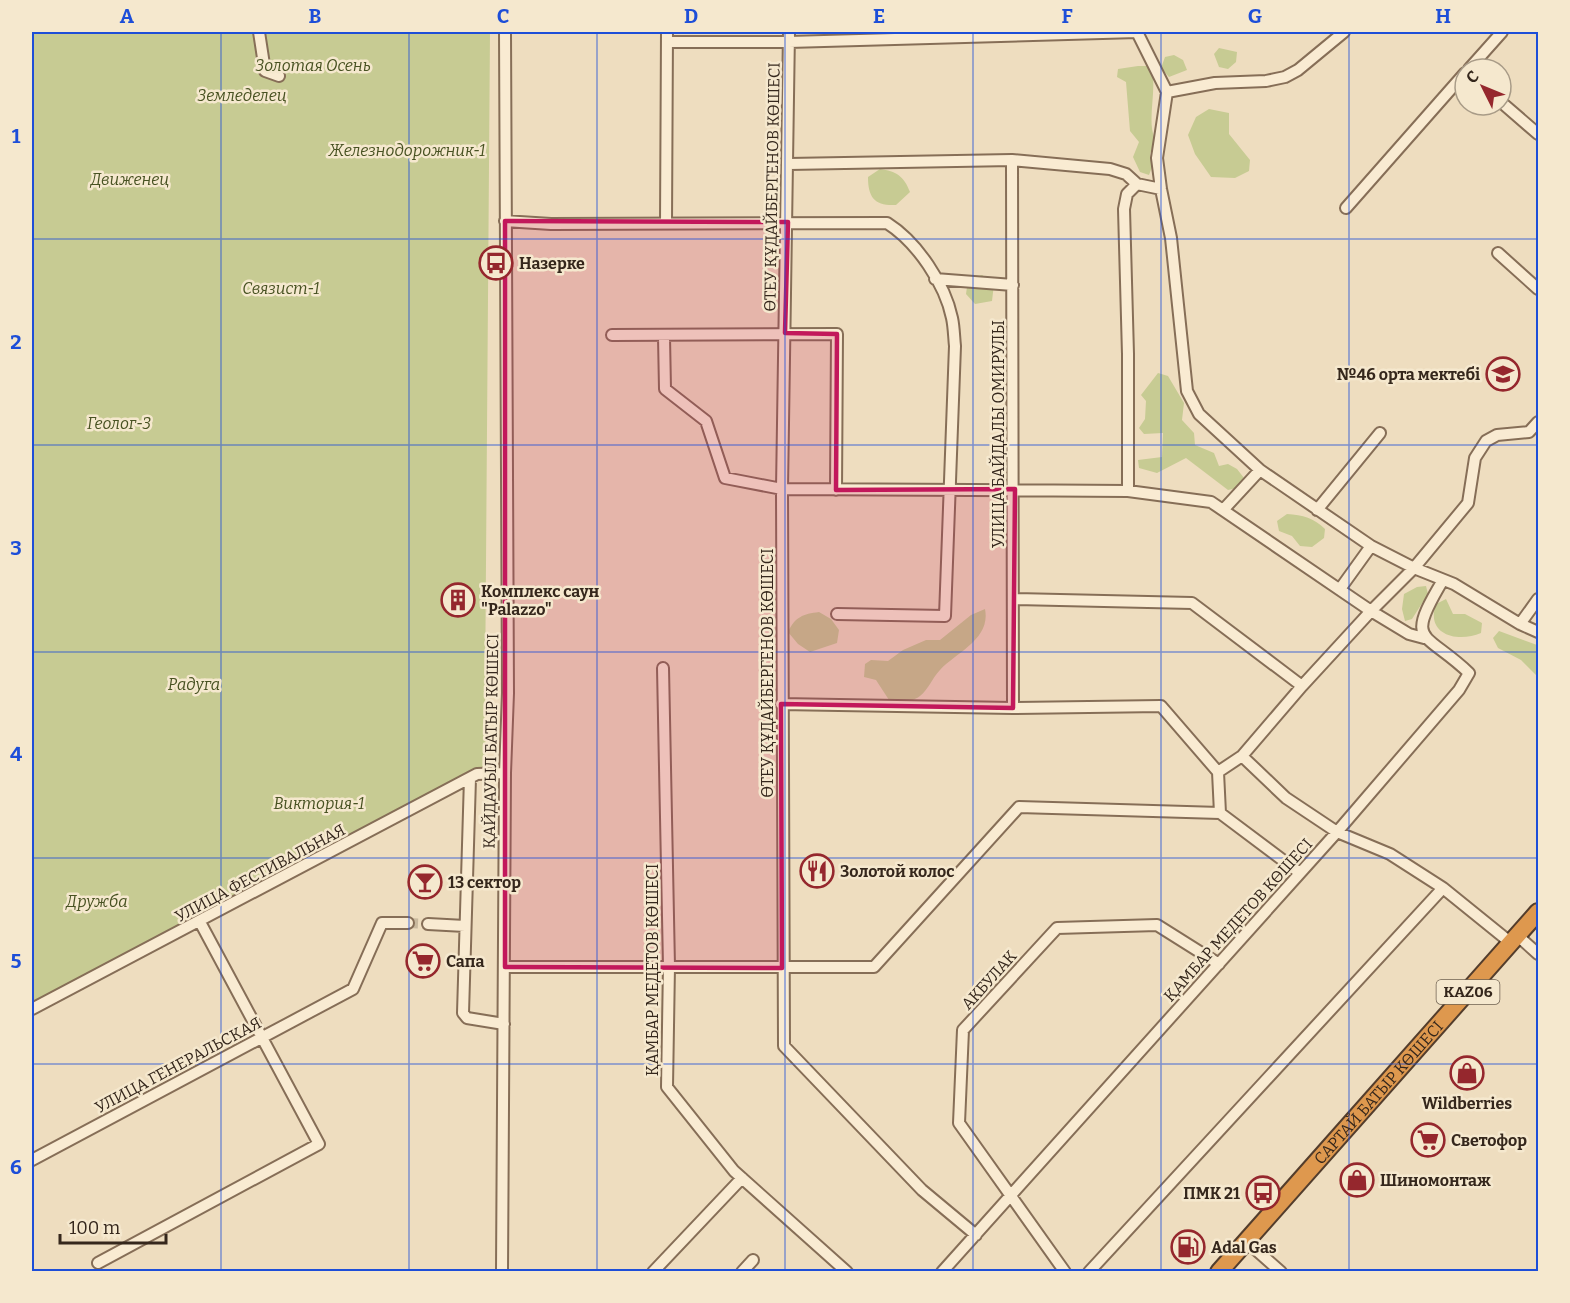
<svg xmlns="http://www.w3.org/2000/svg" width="1570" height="1303" font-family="Bitter,serif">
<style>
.green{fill:#c7cb93}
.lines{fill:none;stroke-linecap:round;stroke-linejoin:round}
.minor-tunnel{stroke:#c9b99e;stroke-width:10;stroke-dasharray:10 5;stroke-linecap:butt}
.minor-casing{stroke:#866e57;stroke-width:14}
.highway-casing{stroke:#533d2c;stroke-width:20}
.minor{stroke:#f9ebd2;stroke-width:10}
.highway{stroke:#de984e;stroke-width:16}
.marked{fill:#c2185b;fill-opacity:0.2;stroke:#c2185b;stroke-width:4.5;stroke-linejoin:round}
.grid{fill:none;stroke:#1d4ed8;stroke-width:1.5;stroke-opacity:0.55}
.labels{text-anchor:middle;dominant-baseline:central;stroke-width:5;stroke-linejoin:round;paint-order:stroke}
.shield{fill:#f5e8ce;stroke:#6f6151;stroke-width:1.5}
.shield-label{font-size:15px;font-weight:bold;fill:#35271c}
.park-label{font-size:16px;font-style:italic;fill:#485222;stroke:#f5e8ce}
.street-label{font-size:16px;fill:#35271c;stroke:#f5e8ce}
.poi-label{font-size:16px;font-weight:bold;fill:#35271c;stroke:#f5e8ce;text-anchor:start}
.neatline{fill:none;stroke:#1d4ed8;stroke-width:2}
.grid-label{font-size:20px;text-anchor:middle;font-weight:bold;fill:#1d4ed8}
</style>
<rect width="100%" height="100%" fill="#eeddbf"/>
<path class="green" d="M32,32H490L485,696L486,773L32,1008Z
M1219,48L1237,52L1236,62L1228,69L1219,67L1214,54Z
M1174,55L1183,60L1187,70L1169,77L1161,68L1165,57Z
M1138,66H1151C1158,90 1146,120 1155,139L1150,154L1152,167L1149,175L1140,172L1133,157L1139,142L1130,131L1126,82L1117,77L1118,69Z
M1209,109L1229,113V134L1250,160L1249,171L1235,178L1211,177L1195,154L1188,135L1196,117Z
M880,169C896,171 904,176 910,192L896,205C875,206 868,198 868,177Z
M982,275L994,284L992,301L975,304L966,294L968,280Z
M1158,373L1168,376L1184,403L1182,420L1194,433L1195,445L1214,453L1219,466L1228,464L1237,469L1244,478L1237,488L1228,490L1186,458L1157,473L1139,468L1138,460L1162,457L1163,433L1144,434L1139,428L1145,419L1146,401L1141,395Z
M1287,514C1303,515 1314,518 1325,529L1324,538L1312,547L1300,546L1292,536L1279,531L1277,521Z
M1426,586L1428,594L1412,619L1405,621L1402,609L1404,594L1417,587Z
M1446,599L1453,614H1465L1482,623L1481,633C1458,643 1425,635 1436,604Z
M985,609C991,639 957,652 940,670C932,678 929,689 920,696C911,703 900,702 889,700L876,680L864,677L865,664L871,660L888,661L903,650L926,640H940L971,615Z
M819,612L831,619L839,630L837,643L810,652L798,644L788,632C795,617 803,614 819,612Z
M1499,631L1537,645L1538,677L1521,660L1498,648L1493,638Z"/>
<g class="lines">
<path class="minor-tunnel" d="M408,923L428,924"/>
<g class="minor-casing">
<path id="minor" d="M259,32L265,71L279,76
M789,32L782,489L784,1046L922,1190L976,1235
M1344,32L1298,70L1285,77L1266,81L1215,83L1167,92L1157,158L1161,189L1171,238L1187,391L1199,414L1260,470L1371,546L1414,568L1454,584L1520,624L1538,632
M667,42H789L1137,32L1167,92
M1469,69L1502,32
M1501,102L1538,134
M1012,160L1013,708
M1137,184L1161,189
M1346,208L1465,73
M505,221L551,224L887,223C917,242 945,284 952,318C954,327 954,337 955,346L945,616L837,614
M666,223L667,32
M1498,253L1538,289
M935,279L1013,285
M612,335L837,334L836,490
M664,337L665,389L706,421L725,478L782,489L1128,491V354L1124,209L1127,194L1137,184L1126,174L1110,169L1012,160L789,164
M1128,491L1211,502L1371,611L1302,686
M1224,509L1260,470
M1317,510L1380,433
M1340,589L1371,546
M1013,599L1192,603L1302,686L1242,756L1286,798L1337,832L1390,854L1443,888L1511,943
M1520,624L1538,599
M1424,638L1409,634L1371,611L1414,568L1468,503L1475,458L1486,441L1497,435L1529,432L1538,422
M663,668L669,966L667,1087L734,1171L847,1272
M781,704L1013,708L1161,706L1218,772L1220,813L1300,873
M1218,772L1242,756
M470,778L463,1013L467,1018L504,1024
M428,924L465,926
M1518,936L1538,954
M505,967H874L1019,807L1220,813
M32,1009L477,774L505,773
M32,1160L353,989L382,923H408
M1246,1241L1281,1272
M98,1263L319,1144L200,922
M502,1272L505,773L508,693L505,32
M653,1272L742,1178
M742,1272L753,1260
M942,1272L1337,832L1459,690L1469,673C1424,630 1404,645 1443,580
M1065,1272L959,1123L963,1030L1057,928L1157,925L1219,964
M1089,1272L1443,888"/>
</g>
<g class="highway-casing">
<g id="highway">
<path id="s1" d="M1219,1272L1538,912"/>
</g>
</g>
<use href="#minor" class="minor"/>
<use href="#highway" class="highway"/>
</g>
<path class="marked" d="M505,221L788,222L785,333L837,334L836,490L1015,489L1013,708L781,704L782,968L505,967Z"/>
<path class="grid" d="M221,32V1272M409,32V1272M597,32V1272M785,32V1272M973,32V1272M1161,32V1272M1349,32V1272M32,239H1538M32,445H1538M32,652H1538M32,858H1538M32,1064H1538"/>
<defs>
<g id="bus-ring" transform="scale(1.725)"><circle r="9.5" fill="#f5e8ce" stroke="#95272d" stroke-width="1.5"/><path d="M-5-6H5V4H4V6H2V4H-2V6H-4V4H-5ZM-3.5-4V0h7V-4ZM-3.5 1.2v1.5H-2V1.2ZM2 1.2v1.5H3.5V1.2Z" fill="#95272d"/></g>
<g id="school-ring" transform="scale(1.725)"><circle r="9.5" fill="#f5e8ce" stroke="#95272d" stroke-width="1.5"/><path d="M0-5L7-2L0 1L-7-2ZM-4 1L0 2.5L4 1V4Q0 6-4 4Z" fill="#95272d"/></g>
<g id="building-ring" transform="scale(1.725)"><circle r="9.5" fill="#f5e8ce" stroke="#95272d" stroke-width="1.5"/><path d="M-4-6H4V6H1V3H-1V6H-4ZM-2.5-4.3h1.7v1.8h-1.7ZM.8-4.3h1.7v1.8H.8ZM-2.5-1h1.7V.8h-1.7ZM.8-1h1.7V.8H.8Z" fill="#95272d"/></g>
<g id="restaurant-ring" transform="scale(1.725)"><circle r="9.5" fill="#f5e8ce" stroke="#95272d" stroke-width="1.5"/><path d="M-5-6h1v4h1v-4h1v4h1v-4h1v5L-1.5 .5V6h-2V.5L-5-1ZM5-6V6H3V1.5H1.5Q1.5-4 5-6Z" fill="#95272d"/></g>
<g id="bar-ring" transform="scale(1.725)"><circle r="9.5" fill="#f5e8ce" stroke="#95272d" stroke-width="1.5"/><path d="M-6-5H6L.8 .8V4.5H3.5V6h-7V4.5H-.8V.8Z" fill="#95272d"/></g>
<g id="supermarket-ring" transform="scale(1.725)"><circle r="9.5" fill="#f5e8ce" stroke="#95272d" stroke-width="1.5"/><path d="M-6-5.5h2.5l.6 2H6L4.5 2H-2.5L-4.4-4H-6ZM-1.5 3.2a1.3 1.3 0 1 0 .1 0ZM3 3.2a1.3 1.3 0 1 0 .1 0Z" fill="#95272d"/></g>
<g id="shop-ring" transform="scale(1.725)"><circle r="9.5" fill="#f5e8ce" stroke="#95272d" stroke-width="1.5"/><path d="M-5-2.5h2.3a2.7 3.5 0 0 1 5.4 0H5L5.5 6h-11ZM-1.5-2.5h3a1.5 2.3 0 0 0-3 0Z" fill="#95272d"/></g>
<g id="fuel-ring" transform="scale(1.725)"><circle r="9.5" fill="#f5e8ce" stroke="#95272d" stroke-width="1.5"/><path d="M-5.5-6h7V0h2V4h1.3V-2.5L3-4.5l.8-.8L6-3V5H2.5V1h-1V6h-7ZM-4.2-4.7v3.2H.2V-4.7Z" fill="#95272d"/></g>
</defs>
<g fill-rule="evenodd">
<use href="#bus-ring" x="496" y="263"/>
<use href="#school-ring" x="1503" y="374"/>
<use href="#building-ring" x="458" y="600"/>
<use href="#restaurant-ring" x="817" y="871"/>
<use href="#bar-ring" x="425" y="882"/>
<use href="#supermarket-ring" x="423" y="961"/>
<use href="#shop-ring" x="1467" y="1073"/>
<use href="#supermarket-ring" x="1428" y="1140"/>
<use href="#shop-ring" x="1357" y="1180"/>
<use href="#bus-ring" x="1263" y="1193"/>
<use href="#fuel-ring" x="1188" y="1247"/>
</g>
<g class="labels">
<rect class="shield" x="1436.5" y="980" width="63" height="24" rx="4.5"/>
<g class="shield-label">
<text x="1468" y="992">KАZ06</text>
</g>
<g class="park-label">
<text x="313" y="65">Золотая Осень</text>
<text x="242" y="95">Земледелец</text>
<text x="407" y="150">Железнодорожник-1</text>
<text x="130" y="179">Движенец</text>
<text x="281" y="288">Связист-1</text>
<text x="119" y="423">Геолог-3</text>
<text x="194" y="684">Радуга</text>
<text x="319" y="803">Виктория-1</text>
<text x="97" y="901">Дружба</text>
</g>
<g class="street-label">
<text transform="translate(772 187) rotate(-89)">ӨТЕУ ҚҰДАЙБЕРГЕНОВ КӨШЕСІ</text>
<text transform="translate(998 434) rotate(-90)">УЛИЦА БАЙДАЛЫ ОМИРУЛЫ</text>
<text transform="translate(767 673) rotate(-90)">ӨТЕУ ҚҰДАЙБЕРГЕНОВ КӨШЕСІ</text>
<text transform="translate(491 741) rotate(-89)">ҚАЙДАУЫЛ БАТЫР КӨШЕСІ</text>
<text transform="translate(260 873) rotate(-28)">УЛИЦА ФЕСТИВАЛЬНАЯ</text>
<text transform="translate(1238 920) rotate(-48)">ҚАМБАР МЕДЕТОВ КӨШЕСІ</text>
<text transform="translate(652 970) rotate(-90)">ҚАМБАР МЕДЕТОВ КӨШЕСІ</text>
<text transform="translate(989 980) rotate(-48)">АКБУЛАК</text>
<text transform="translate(178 1065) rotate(-28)">УЛИЦА ГЕНЕРАЛЬСКАЯ</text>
<text stroke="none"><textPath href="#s1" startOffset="240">САРТАЙ БАТЫР КӨШЕСІ</textPath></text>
</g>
<g class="poi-label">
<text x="519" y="263">Назерке</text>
<text x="1480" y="374" text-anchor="end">№46 орта мектебі</text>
<text x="481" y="591">Комплекс саун<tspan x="481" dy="18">"Palazzo"</tspan></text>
<text x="840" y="871">Золотой колос</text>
<text x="448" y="882">13 сектор</text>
<text x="446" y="961">Сапа</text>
<text x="1467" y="1103" text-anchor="middle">Wildberries</text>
<text x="1451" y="1140">Светофор</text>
<text x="1380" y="1180">Шиномонтаж</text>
<text x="1240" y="1193" text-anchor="end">ПМК 21</text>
<text x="1211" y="1247">Adal Gas</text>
</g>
</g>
<rect width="1570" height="1303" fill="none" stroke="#f5e8ce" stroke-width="66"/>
<g transform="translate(1483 87) rotate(313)"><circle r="28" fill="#f5e8ce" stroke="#a89b87" stroke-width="1.5"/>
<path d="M0-4.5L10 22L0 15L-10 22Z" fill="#95272d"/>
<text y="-9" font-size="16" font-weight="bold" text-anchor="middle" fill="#35271c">С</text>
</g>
<path d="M60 1234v9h106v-9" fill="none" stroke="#35271c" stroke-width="3"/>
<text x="69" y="1234" font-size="18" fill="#35271c" stroke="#f5e8ce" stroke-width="4.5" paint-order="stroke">100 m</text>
<rect x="33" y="33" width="1504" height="1237" class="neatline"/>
<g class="grid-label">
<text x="127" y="23">A</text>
<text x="315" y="23">B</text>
<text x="503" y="23">C</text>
<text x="691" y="23">D</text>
<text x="879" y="23">E</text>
<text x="1067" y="23">F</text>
<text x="1255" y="23">G</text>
<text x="1443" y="23">H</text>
<text x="16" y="143">1</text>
<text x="16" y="349">2</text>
<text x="16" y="555">3</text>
<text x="16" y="761">4</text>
<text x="16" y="968">5</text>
<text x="16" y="1174">6</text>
</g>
</svg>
